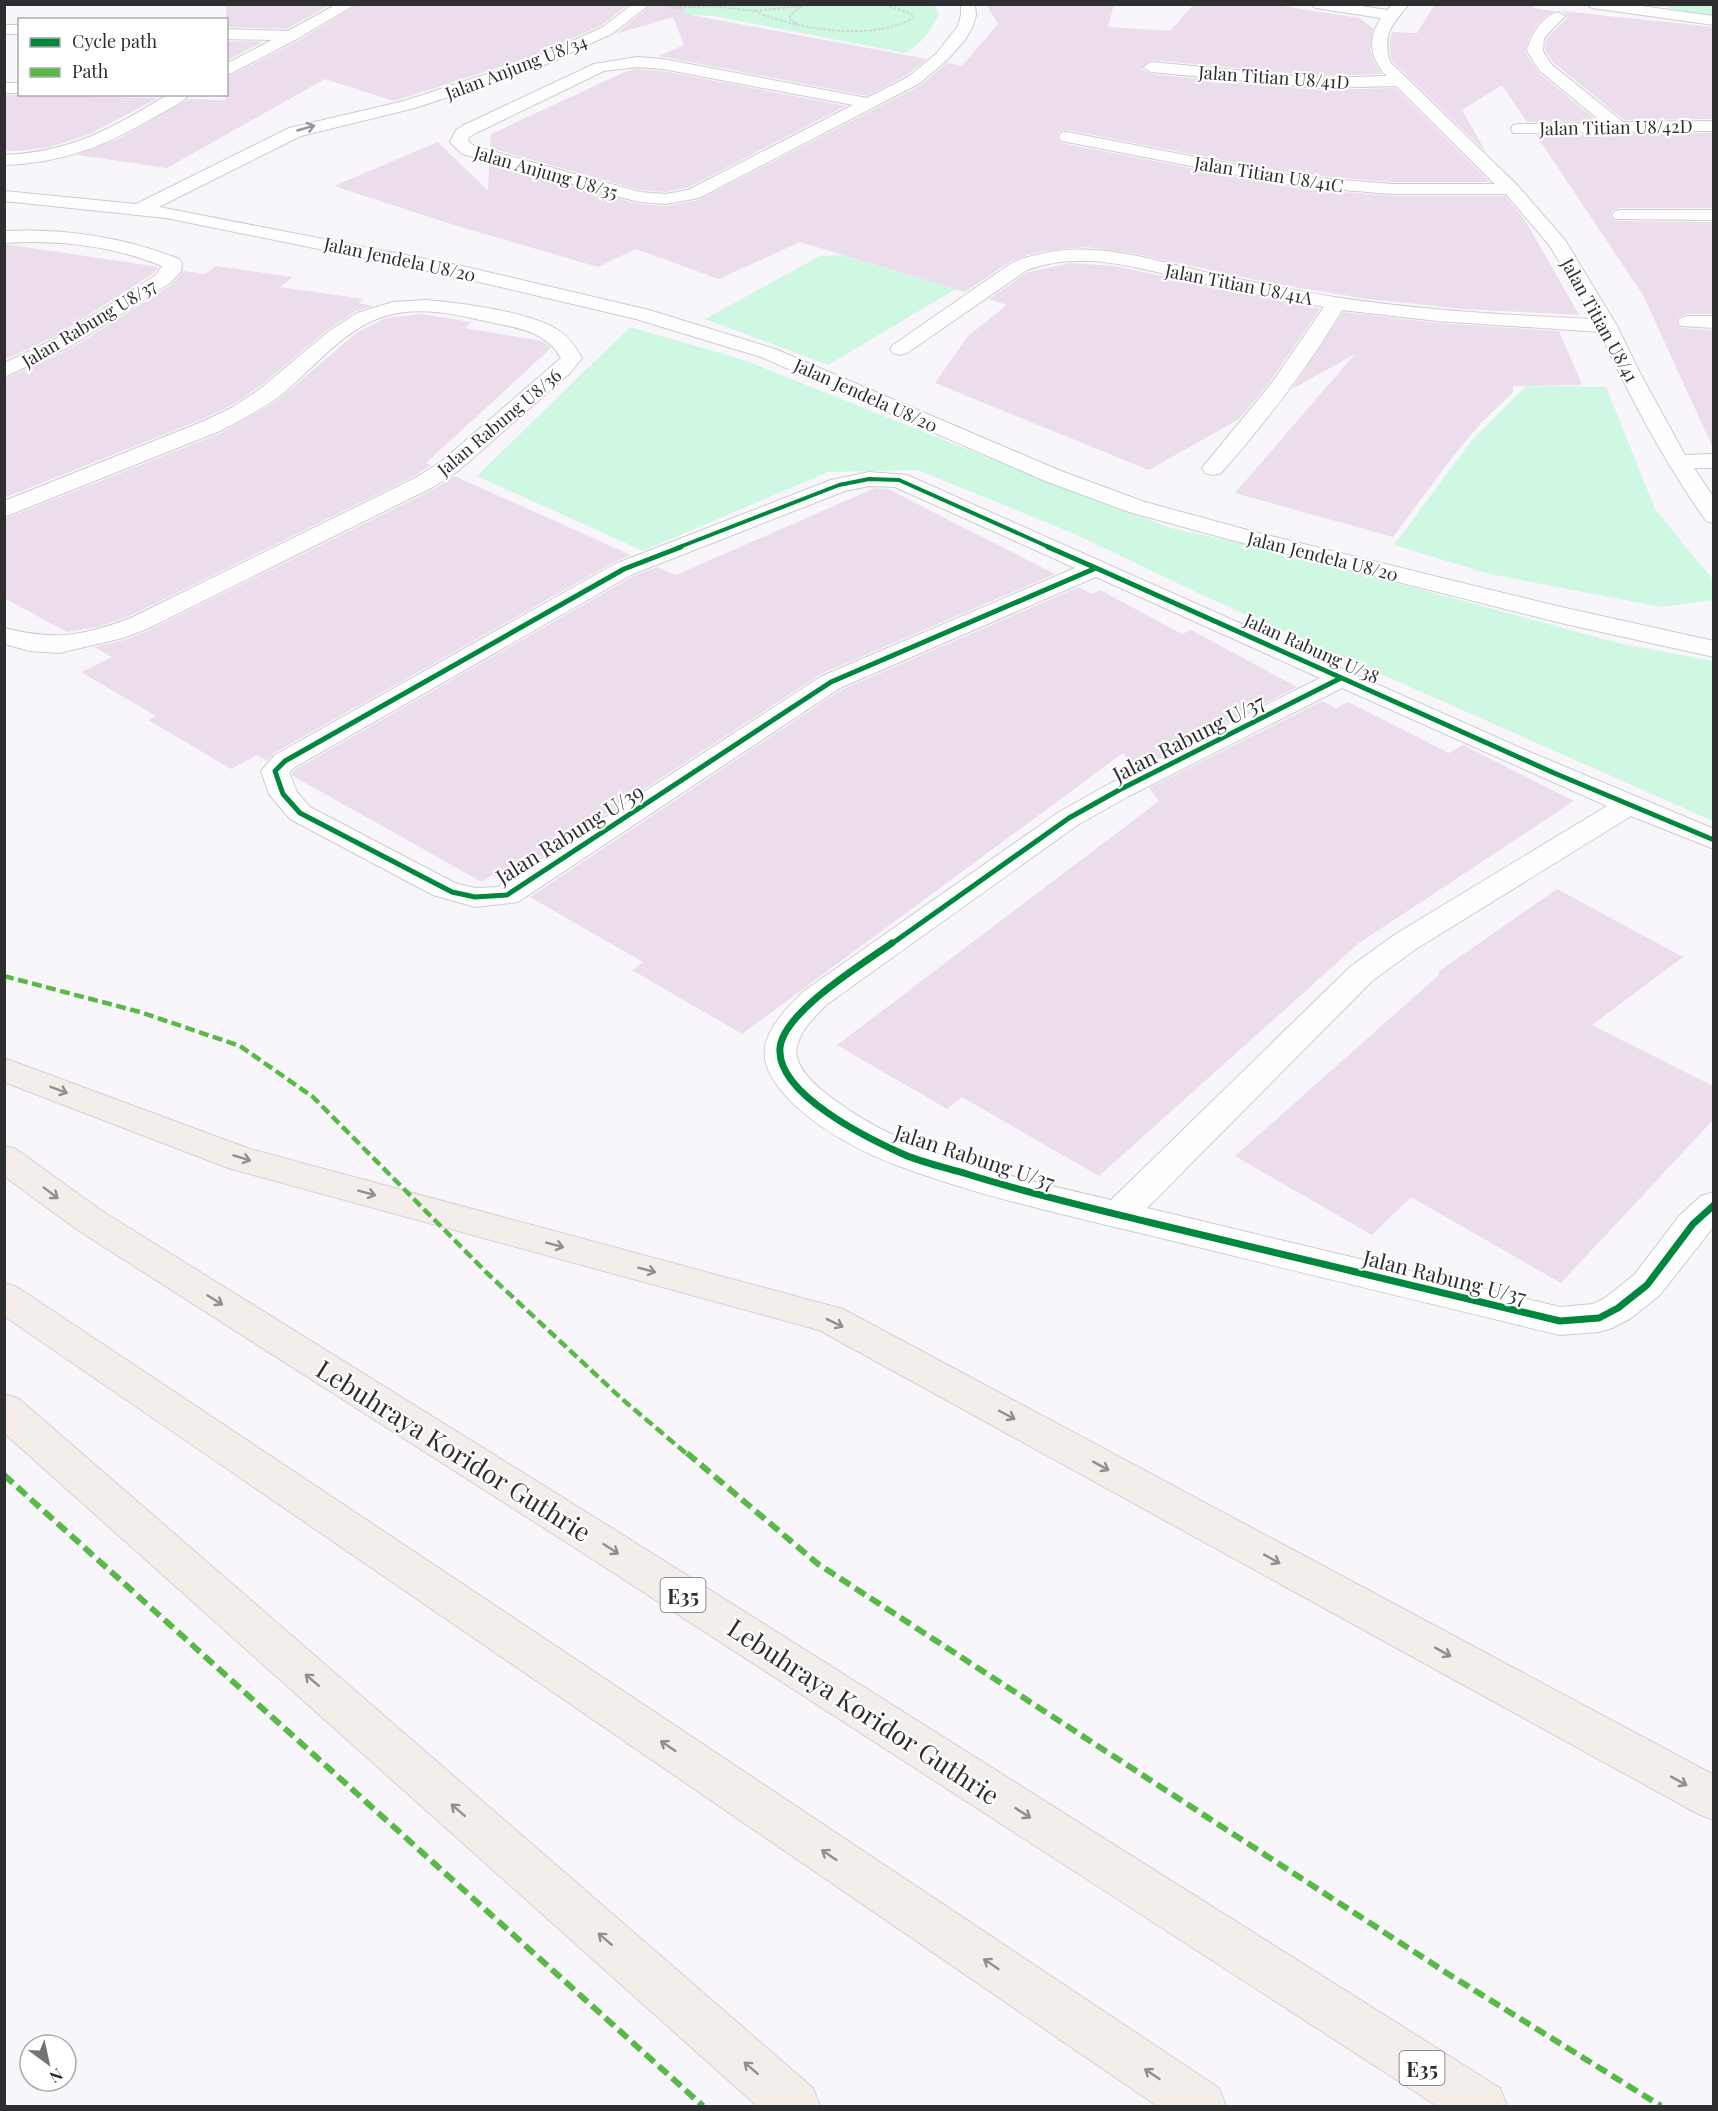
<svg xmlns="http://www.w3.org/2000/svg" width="1718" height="2111" font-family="'Playfair Display',serif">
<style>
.green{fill:#cff8e3}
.building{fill:#ebddec}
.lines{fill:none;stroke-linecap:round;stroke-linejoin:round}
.minor-casing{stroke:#cecccf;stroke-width:2}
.highway-casing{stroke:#d3d2d4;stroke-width:2}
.path{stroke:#d5d5d6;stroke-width:2;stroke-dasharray:3 1.5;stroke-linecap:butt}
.minor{fill:#fefefe;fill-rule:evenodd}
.highway{fill:#f4eeea;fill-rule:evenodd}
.quiet-far1{stroke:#58b947;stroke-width:4.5;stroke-dasharray:10 4.5;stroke-linecap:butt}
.quiet{stroke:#58b947;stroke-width:6;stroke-dasharray:12 6;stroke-linecap:butt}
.cycleway-far2-casing{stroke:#fff;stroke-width:6}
.cycleway-far1-casing{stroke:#fff;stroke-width:8}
.cycleway-casing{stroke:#fff;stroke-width:10}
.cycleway-far2{stroke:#00873e;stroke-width:4}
.cycleway-far1{stroke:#00873e;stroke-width:5}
.cycleway{stroke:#00873e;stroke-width:7}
.oneway{stroke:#969696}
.oneway2{stroke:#918e8c}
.labels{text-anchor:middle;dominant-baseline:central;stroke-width:4.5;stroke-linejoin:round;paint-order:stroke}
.far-street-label{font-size:18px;fill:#2e2d2f;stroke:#fff}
.shield{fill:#fff;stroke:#6d6c6d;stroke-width:1.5}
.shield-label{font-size:20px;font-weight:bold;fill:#2e2d2f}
.street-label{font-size:21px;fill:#2e2d2f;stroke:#fff}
.near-street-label{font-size:26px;fill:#2e2d2f;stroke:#fff}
</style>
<rect width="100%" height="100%" fill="#f8f6fa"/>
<path class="green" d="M656,4H934L939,14C930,31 922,44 905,53L713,16L646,13Z
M1670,5H1713V16L1668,8Z
M841,255L956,289L828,365L705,319L820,256Z
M630,327L744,360L1082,495L1171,528L1293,555L1622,644L1713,661V821L1202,595L1077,535L918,470L828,472L643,551L477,476Z
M1526,386L1606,387L1655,509L1713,580V600L1662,607L1489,574L1394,545L1472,440Z"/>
<path class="building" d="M226,4H331L287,29L226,27Z
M358,4H629L602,25L534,56L394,101L325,79L167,168L77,155L122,137L188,99L226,100V78L298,41Z
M652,4H683L685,14L927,59L907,75L867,96L659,56L684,45L673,17L616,34Z
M986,4H1114L1108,27L1170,31L1194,4H1270L1359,18L1373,28L1370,49L1375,64L1382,74L1319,76L1151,60L1141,68L1151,74L1319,90L1395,88L1490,182H1392L1294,174L1067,130L1059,132L1057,138L1061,143L1294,188L1392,196H1505L1525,220L1579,315L1463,309L1367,299L1270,283L1132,253L1086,247L1038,252L1012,260L965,292L800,242L719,279L636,249L598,267L454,225L334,186L438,142L488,191L489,164L639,204L666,206L699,200L921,85L947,63L962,66L998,24Z
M1435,4H1535L1533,8L1555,11L1546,16L1536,26L1529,38L1525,52L1539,73L1597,121L1527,122L1502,85L1462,110L1486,152L1392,61L1389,44L1392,32L1417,33Z
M1561,11L1713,27V119L1624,120L1554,63L1545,50L1546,39L1567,18L1566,14Z
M226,41L263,42L226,61Z
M637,69L663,71L846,106L687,188L666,192L640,190L490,148L491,134L629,70Z
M4,95H22L158,98L90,134L50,147L20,151H4Z
M1713,133V208H1621L1613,210L1610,215L1615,221L1713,222V314H1687L1679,317L1676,322L1681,328L1713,330V448L1643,295L1536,135Z
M4,245H11L159,267L154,273L56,336L4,360Z
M1071,263L1114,266L1320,309L1269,383L1239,419L1149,470L935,383L968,336L1007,305L989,299L1028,272Z
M216,266L293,277L280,287L363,299L358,303L374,306L356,311L327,330L259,387L232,405L203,419L4,498V379L72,348L171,285L183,271L205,274Z
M1343,312L1437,323L1559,331L1582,385L1513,386V392L1481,423L1454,455L1393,537L1235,493L1355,354L1292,389Z
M421,314L471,322L465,328L542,341L551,348L426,463L431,465L416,475L130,616L97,627L67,632L4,598V519L221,433L277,401L356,333L386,318Z
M454,476L631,555L614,562L274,753L267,761L257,755L231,769L148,720L156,716L81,672L112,657L94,647L124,640L150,630L434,489Z
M875,488L888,489L1055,574L821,674L503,881L492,875L482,882L293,776L292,773L296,769L634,576L657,567L676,575Z
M1079,587L1092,594L1100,590L1182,634L1191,630L1297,687L1135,769L1123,753L742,1034L632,970L643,962L530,897L841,690Z
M1322,701L1336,708L1348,702L1449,753L1463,745L1574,801L1359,943L1099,1176L962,1097L947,1109L837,1045L1159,801L1149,788Z
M1557,889L1683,957L1592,1025L1713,1086V1120L1561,1283L1411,1197L1372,1235L1235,1156L1440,974L1438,972Z"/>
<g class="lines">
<g class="minor-casing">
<path id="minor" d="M337,4H356L297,39L226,76V64L272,40L226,39V29L288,31Z
M633,4H650L613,33L547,64L415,108L301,136L159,207L462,266L649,310L775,349L1061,471L1145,502L1251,531L1561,607L1714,641V657L1561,623L1235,541L1129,512L1045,481L761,357L636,319L462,278L166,218L4,201V191L136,204L289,128L404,101L535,58L603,27Z
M961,4H975L976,15L973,26L965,40L947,60L920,83L699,198L666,204L639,202L462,154L450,142L456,130L464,125L594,64L637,57L663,59L867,98L908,77L936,54L958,26L961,15ZM637,67L663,69L853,105L688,190L666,194L640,192L474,146L468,141L469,137L476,133L604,71Z
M1309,4H1348L1387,10L1393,4H1409C1392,25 1382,33 1390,62L1517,185L1565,240L1617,326L1640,373L1685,455L1714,454V468H1694L1714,498V523L1706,521C1664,461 1630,398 1600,332L1437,321L1342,310C1307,369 1266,422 1221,473L1213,475L1205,473L1202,468L1271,384L1324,307C1283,300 1242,292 1202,283C1144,270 1085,248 1027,270L907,353L900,355L893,353L890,349L893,345L1013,262C1083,236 1135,256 1205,272C1248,281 1291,290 1334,297C1420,310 1506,315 1593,319L1550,246L1506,194H1392L1294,186L1067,142L1061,141L1059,137L1061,133L1067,132L1294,176L1392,184H1495L1396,86L1319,88L1151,72L1143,67L1151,62L1319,78L1387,76C1370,60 1367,39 1381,18L1316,8Z
M1585,4H1627L1714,16V25L1592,8Z
M1558,12L1565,16L1544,38L1543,51L1552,65L1623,122L1714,121V131L1513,133L1511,129L1513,125L1519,124L1603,123L1540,71L1527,51C1530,36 1542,16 1558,12Z
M4,25H20V34H4Z
M4,83H20V93H4Z
M169,94H190C182,103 169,109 158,115C107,145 65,163 4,165V155C73,152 112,128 169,94Z
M1621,210H1714V220L1615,219L1612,215L1615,211Z
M4,231C63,228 125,237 179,259L182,263L181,271L170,283L71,346L4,377V363L57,338L156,275L162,266C114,246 57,239 4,243Z
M425,300C460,303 528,311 558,330C569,337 576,347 582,358L570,373L458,471L433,487L149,628L123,638L59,653L30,651L4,644V628C56,641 82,636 131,618L417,477L442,461L561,358C547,333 520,328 494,323C460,315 420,305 385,316C342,329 311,372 276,399C258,411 239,421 220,431L4,517V501L204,421L233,407L260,389L328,332L357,313L393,302Z
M1688,316H1714V328L1681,326L1678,322L1681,318Z
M869,472L907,475L1525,750L1714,829V849L1631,816L1416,949L1372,981L1147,1208L1560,1307L1593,1304L1605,1298L1634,1275L1680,1215L1701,1196L1714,1192V1226L1660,1295L1631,1318L1612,1328L1599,1332L1560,1335C1430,1304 1300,1272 1169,1240C1078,1218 984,1198 896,1165C853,1149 784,1111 767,1067C756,1037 785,1010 804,991L1059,812L1109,784L1320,678L1096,577L840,688L518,902L475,907L433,895L290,819L269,794L261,771L275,755L615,564L831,480ZM869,486L895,487L1075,568L822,676L498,887L475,888L455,883L310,807L297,792L289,772L295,767L633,574L845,491ZM1342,688L1607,806L1394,935L1350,967L1111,1200C1013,1176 903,1157 823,1091C810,1081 793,1063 797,1046C801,1029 815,1017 826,1005L1079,824L1129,796Z"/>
</g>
<g class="highway-casing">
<path id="highway" d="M4,1058L250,1149L843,1309L1714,1775V1820L1698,1814L819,1330L228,1168L4,1082Z
M4,1146L16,1149L102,1211L599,1520L1500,2088L1507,2106H1437L569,1544L76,1229L4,1176Z
M4,1283L17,1287L1219,2088L1226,2106H1157L4,1316Z
M4,1394L18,1398L813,2088L820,2106H757L4,1433Z"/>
</g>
<path class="path" d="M670,8L712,6L754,11L821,4
M754,11C795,29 873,42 913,18L912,14L883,4
M797,23L790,19V15L801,7"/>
<use href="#minor" class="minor"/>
<use href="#highway" class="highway"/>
<path class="quiet-far1" d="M4,976L140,1012L240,1046L313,1097L488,1274L622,1399L688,1455"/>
<path class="quiet" d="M687,1453L818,1564L1453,1977L1661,2106
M4,1475L703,2106"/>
<g class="cycleway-far2-casing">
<path id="cycleway-far2" d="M677,548L839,485L869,479L899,480L1051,548"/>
</g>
<g class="cycleway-far1-casing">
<path id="cycleway-far1" d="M681,547L624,569L285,761L275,771L283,794L300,813L452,892L475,897L507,895L831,682L1096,568
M1048,547L1096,568
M1096,568L1554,773L1714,840
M890,945L1069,818L1119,790L1341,678"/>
</g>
<g class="cycleway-casing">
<path id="cycleway" d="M892,943C864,963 783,1012 780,1048C776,1094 869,1139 905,1155C924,1163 947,1168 967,1174C1027,1193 1087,1207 1148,1222C1285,1255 1423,1288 1560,1321L1599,1318L1618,1308L1647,1285L1693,1224L1714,1205"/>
</g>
<use href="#cycleway-far2" class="cycleway-far2"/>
<use href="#cycleway-far1" class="cycleway-far1"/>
<use href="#cycleway" class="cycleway"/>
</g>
<defs><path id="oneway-shaft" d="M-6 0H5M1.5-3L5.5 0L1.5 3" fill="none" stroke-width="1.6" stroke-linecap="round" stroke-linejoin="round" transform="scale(1.5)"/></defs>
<use class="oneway" href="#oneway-shaft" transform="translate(306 128) rotate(-16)"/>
<g class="oneway2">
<use href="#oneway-shaft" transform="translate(59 1090) rotate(21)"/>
<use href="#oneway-shaft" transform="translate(242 1158) rotate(17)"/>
<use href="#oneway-shaft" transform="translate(51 1193) rotate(37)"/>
<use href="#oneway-shaft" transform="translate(367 1193) rotate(15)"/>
<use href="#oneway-shaft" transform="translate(555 1245) rotate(15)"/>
<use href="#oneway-shaft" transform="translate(647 1270) rotate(15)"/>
<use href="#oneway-shaft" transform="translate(215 1300) rotate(32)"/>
<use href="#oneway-shaft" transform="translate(835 1323) rotate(26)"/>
<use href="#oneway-shaft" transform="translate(1007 1415) rotate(28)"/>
<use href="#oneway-shaft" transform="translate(1101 1466) rotate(29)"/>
<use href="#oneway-shaft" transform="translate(611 1549) rotate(33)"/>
<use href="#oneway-shaft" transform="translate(1272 1559) rotate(29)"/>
<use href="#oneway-shaft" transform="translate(1443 1652) rotate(29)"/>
<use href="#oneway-shaft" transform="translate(312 1680) rotate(-139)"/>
<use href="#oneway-shaft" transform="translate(668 1746) rotate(-146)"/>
<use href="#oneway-shaft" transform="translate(1679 1781) rotate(29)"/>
<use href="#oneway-shaft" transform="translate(458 1810) rotate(-139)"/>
<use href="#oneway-shaft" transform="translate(1023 1813) rotate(33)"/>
<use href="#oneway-shaft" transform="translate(829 1855) rotate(-146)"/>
<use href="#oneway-shaft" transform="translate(605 1939) rotate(-139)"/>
<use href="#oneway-shaft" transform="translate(991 1964) rotate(-146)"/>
<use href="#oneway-shaft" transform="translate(751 2068) rotate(-139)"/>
<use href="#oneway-shaft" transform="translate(1152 2074) rotate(-146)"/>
</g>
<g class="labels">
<g class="far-street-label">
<text transform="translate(516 67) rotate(-21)">Jalan Anjung U8/34</text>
<text transform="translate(1274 77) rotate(4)">Jalan Titian U8/41D</text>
<text transform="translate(1616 127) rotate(-1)">Jalan Titian U8/42D</text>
<text transform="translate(546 172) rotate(16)">Jalan Anjung U8/35</text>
<text transform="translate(1269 174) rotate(9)">Jalan Titian U8/41C</text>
<text transform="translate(400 259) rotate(12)">Jalan Jendela U8/20</text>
<text transform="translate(1239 284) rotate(11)">Jalan Titian U8/41A</text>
<text transform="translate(1600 320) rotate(61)">Jalan Titian U8/41</text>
<text transform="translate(89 323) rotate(-31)">Jalan Rabung U8/37</text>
<text transform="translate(866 395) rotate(24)">Jalan Jendela U8/20</text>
<text transform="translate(499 422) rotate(-40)">Jalan Rabung U8/36</text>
<text transform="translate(1323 556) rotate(14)">Jalan Jendela U8/20</text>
<text transform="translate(1312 648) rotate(24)">Jalan Rabung U/38</text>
</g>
<g class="shield">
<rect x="660.5" y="1578" width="45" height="34" rx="4.5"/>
<rect x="1399.5" y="2051" width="45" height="34" rx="4.5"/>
</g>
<g class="shield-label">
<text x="683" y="1595">E35</text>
<text x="1422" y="2068">E35</text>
</g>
<g class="street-label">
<text transform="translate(1188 737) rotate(-27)">Jalan Rabung U/37</text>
<text transform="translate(569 833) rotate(-32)">Jalan Rabung U/39</text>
<text transform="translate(975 1156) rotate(18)">Jalan Rabung U/37</text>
<text transform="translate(1445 1276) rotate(14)">Jalan Rabung U/37</text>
</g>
<g class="near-street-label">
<text transform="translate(454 1450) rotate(32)">Lebuhraya Koridor Guthrie</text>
<text transform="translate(864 1711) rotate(33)">Lebuhraya Koridor Guthrie</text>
</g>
</g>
<rect width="1718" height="2111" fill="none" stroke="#2e2d2f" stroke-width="12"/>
<rect x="18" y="18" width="210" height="78" fill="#ffffff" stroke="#ababac" stroke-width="1.5"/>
<rect x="30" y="38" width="30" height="9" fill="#00873e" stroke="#ababac" stroke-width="1.5"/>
<text x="72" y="48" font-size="18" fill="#2e2d2f">Cycle path</text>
<rect x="30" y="68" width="30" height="9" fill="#58b947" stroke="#ababac" stroke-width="1.5"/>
<text x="72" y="78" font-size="18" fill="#2e2d2f">Path</text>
<g transform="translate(48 2063) rotate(147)"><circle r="28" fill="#ffffff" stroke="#ababac" stroke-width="1.5"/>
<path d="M0-4.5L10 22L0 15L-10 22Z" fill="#757376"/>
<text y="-9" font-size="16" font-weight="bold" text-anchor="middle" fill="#2e2d2f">N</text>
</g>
</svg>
